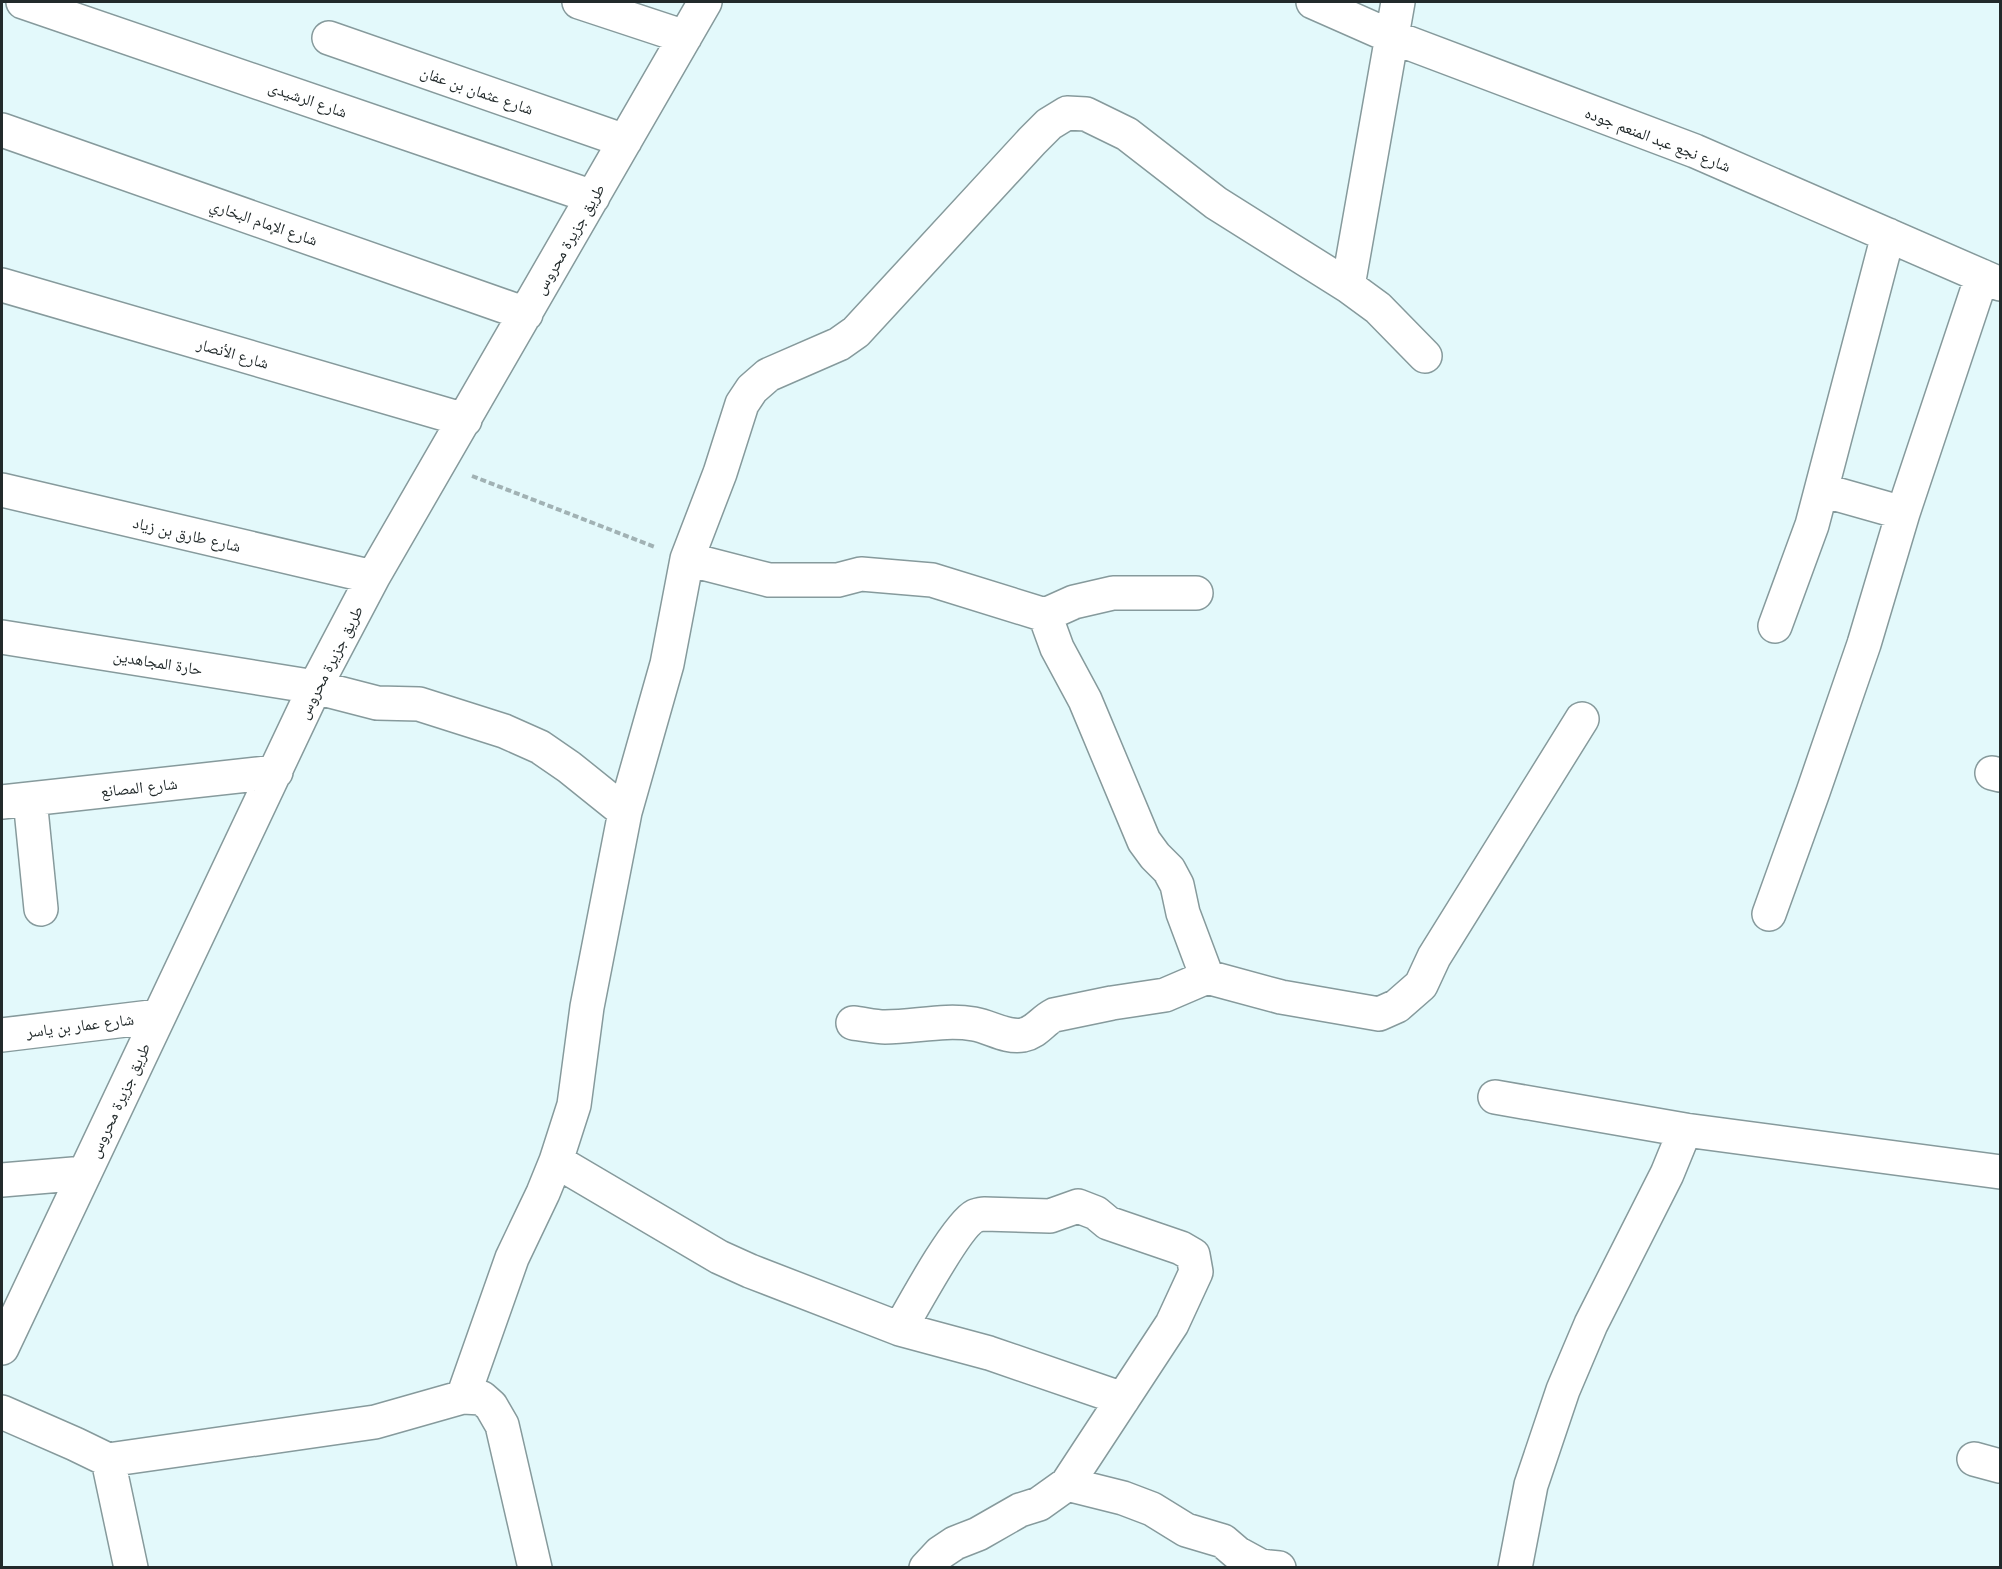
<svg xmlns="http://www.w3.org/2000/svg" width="2002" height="1569" font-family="Mulish,'Noto Naskh Arabic',sans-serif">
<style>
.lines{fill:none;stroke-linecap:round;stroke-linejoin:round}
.street-casing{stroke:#869a9c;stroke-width:36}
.path{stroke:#a1b2b4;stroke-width:4;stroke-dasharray:6 3;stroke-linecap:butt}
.street{stroke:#fff;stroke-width:33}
.labels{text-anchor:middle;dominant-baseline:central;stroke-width:4.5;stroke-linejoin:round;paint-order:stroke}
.street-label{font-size:16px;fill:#222a2b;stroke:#fff}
</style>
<rect width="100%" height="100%" fill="#e3f9fb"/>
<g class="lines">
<g class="street-casing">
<path id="street" d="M23,2L593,197
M579,2L685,37
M1313,2L1390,36L1695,151L2000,284
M1398,2L1348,286L1378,308L1425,356
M329,38L625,141
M2,130L526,314
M2,285L465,420
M2,490L373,577
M1822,490L1903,513
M1196,593H1113L1074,602L1045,615L932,580L861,574L838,580H769L687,559L720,473L742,404L752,389L768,375L839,344L856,332L1032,141L1049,124L1067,113L1086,114L1127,134L1216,203L1348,286
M1045,615L1057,648L1085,700L1144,841L1155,856L1169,870L1177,885L1183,913L1207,977
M1775,626L1812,525L1888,235
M2,637L315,687L377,703L419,704L504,731L540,747L569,767L625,812
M1992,773L2000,775
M30,799L41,909
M2,802L276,772
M1769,914L1813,792L1864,644L1903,513L1982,276
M853,1023C863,1024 875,1027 885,1027C915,1027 944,1019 974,1024C991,1027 1006,1038 1023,1035C1037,1032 1042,1021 1054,1015L1112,1003L1165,995L1207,977L1281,997L1379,1014L1397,1006L1421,985L1434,957L1582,719
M2,1035L159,1016
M1495,1097L1685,1130L2000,1172
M556,1161L719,1257L750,1271L900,1329L989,1353L1123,1399
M2,1180L85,1173
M900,1329C912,1308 957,1225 975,1216C978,1215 981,1214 984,1214L1050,1216L1078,1206L1096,1213L1108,1223L1181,1248L1193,1255L1196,1272L1172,1324L1067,1484L1123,1498L1152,1509L1186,1530L1223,1541L1237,1553L1259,1565L1268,1567L1279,1568
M2,1348L315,687L373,577L705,2
M463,1397L512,1258L543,1193L556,1161L574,1105L587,1007L625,812L667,664L687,559
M2,1412L75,1444L108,1460L131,1568
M1974,1459L2000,1466
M108,1460L375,1422L463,1397L482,1398L491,1406L502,1425L535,1568
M926,1568L940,1553L955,1543L978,1534L1020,1510L1039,1504L1067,1484
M1515,1568L1531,1485L1563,1390L1591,1324L1667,1174L1685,1130"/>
</g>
<path class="path" d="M472,476L655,547"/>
<use href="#street" class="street"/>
</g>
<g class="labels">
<g class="street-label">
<text transform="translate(477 90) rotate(19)">شارع عثمان بن عفان</text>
<text transform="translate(308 99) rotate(19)">شارع الرشيدى</text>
<text transform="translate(1658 139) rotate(21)">شارع نجع عبد المنعم جوده</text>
<text transform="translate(264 222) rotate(19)">شارع الإمام البخاري</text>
<text transform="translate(569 239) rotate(-60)">طريق جزيرة محروس</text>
<text transform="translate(233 353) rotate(16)">شارع الأنصار</text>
<text transform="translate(187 534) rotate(13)">شارع طارق بن زياد</text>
<text transform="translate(158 662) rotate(9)">حارة المجاهدين</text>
<text transform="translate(330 662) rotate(-63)">طريق جزيرة محروس</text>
<text transform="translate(139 787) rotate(-6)">شارع المصانع</text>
<text transform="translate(80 1025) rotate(-7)">شارع عمار بن ياسر</text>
<text transform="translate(119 1100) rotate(-65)">طريق جزيرة محروس</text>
</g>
</g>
<rect width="2002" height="1569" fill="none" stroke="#222a2b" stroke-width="6"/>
</svg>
